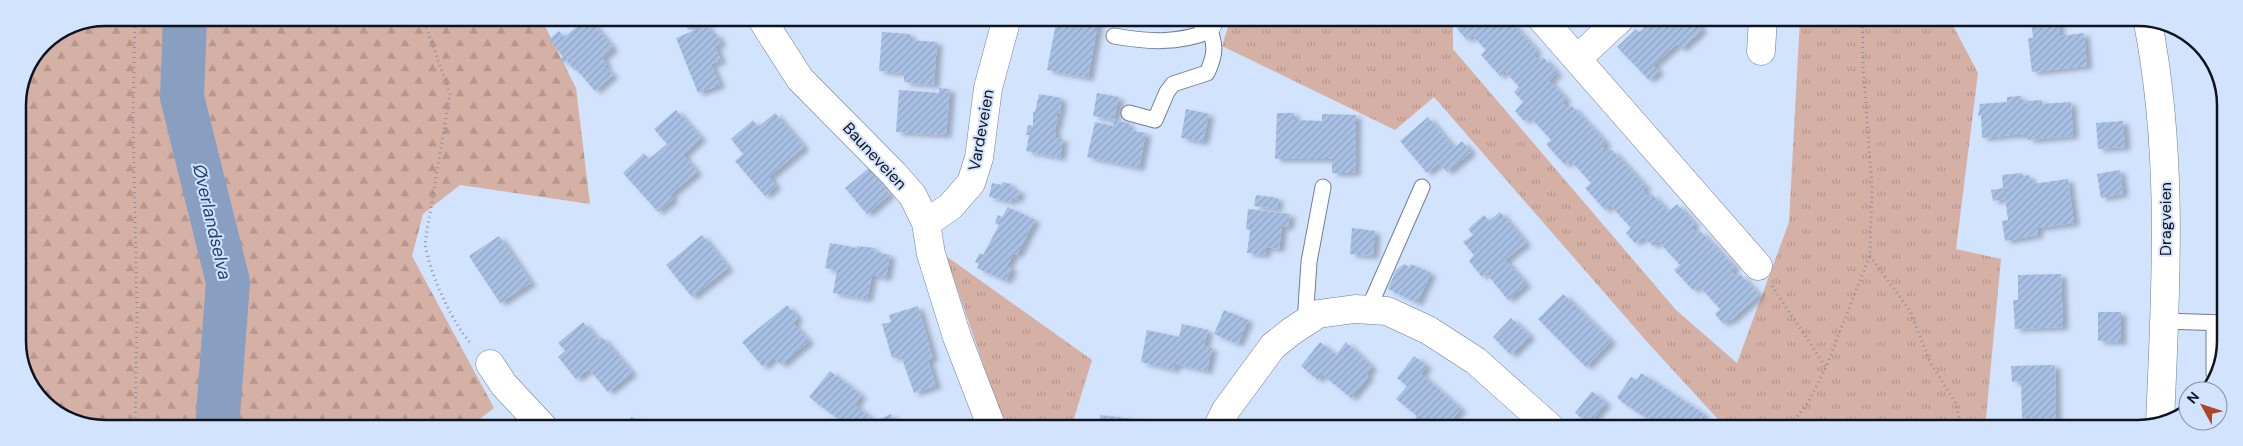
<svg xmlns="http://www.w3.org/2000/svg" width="2243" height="446" font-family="'DM Sans',sans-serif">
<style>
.grass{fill:url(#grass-tufts)}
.forest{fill:url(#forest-firs)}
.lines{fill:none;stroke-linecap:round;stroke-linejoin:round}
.river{stroke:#889fc2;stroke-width:44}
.building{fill:url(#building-hatch);filter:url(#shadow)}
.service-casing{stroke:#6e7d95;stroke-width:17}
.minor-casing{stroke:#6e7d95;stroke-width:29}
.secondary-casing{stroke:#6e7d95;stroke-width:29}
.path{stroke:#8692a6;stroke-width:3;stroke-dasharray:1 4;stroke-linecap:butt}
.service{stroke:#fff;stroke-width:15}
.minor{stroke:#fff;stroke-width:28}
.secondary{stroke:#fff;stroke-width:28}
.labels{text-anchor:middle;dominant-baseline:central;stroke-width:4;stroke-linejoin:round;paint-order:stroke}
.street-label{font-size:16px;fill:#0e141d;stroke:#d2e3fe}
.water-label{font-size:18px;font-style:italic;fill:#244170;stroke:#d2e3fe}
.rim{fill:none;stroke:#0e141d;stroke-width:2.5}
</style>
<defs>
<pattern id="grass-tufts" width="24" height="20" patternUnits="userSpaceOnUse" patternTransform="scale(1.25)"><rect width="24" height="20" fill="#d5b0a4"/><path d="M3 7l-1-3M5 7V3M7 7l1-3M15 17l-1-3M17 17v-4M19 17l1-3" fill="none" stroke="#b6968d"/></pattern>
<pattern id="forest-firs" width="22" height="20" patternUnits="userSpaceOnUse" patternTransform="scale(1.25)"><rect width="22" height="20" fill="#d5b0a4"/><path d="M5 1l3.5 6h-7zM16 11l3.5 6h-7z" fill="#b6968d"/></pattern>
<pattern id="building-hatch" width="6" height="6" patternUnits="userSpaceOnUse" patternTransform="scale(1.25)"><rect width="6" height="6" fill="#a8c0e4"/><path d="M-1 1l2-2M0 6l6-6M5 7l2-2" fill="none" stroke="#8fa4c3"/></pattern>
<filter id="shadow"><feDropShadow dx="5.5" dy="3" stdDeviation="2.5" flood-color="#0004"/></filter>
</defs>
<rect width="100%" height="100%" fill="#d2e3fe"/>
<path class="grass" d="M1231,18H1453V49L1676,310L1737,363L1789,222L1800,18H1949L1978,73L1956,249L2001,259L1985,428H1726L1649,344L1434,97L1395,130L1222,46Z
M946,256L1092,360L1071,428H1005Z"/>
<path class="forest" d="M105,18H541L576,88L590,204L460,185L423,214L412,256L494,408L468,428H93L47,407L20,363L18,105L24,71L43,43L72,24Z"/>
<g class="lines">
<path class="river" d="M185,18L182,97L228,282L217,428"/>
</g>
<path class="building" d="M588,18L613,48L602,58L607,64L604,66L613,75L595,91L576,69L574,70L567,61L564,63L560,59L563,57L549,39L559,31L564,37Z
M683,18H709L711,21L688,30Z
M1057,18H1099L1088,78L1047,70Z
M1175,18H1194L1193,21Z
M1467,18H1500L1506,24L1510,21L1537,51L1533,54L1539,61L1543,57L1557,73L1549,81L1566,99L1562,102L1568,109L1572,106L1606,143L1602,146L1608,152L1612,150L1646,187L1643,190L1648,197L1652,194L1668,212L1677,204L1695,224L1691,227L1697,234L1700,231L1735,268L1731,271L1737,278L1740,274L1759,295L1730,321L1729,319L1723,324L1715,314L1720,309L1699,286L1693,290L1674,270L1680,265L1658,241L1653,246L1644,237L1635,243L1626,233L1631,228L1610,205L1605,210L1585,188L1591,183L1570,160L1565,165L1546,144L1551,140L1530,117L1524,121L1515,111L1523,102L1514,92L1519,87L1505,71L1500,76L1481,55L1486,50L1472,35L1467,40L1457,29Z
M1648,18H1704L1697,24L1702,30L1681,49L1677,44L1653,65L1659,71L1649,80L1617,47L1636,29L1640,32L1645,27L1642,23Z
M2031,18H2058L2060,36L2084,33L2087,66L2032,72L2028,38H2033Z
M707,25L711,35L716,33L721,44L715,46L721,61L711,64L720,85L698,93L676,38Z
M882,32L910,34V40L937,42L934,85L904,82V73L879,71Z
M939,88L950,89L946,135L896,132L899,90L939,93Z
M1097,93L1119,97L1114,120L1093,116Z
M1039,94L1061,98L1060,114H1057V117H1059L1054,132H1056L1055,138L1063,139L1060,158L1026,151L1029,135H1026L1028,125L1033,126V112H1035Z
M2021,96V100H2025L2026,106H2028V101L2042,100V104L2071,102L2073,136L2028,140V135H2011L1982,138L1981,115L1978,116L1980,104L2007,102V97Z
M1186,109L1209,114L1203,142L1181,138Z
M676,110L701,138L683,155L697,172L670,195L673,199L658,212L623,173L644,153L649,159L667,144L654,129Z
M775,113L804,147L769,177L776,186L765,196L735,161L743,154L731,139L753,120L758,127Z
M1277,113H1294V120L1322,121V114L1356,115L1355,173H1332V159H1275Z
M1428,117L1454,148L1462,141L1471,152L1447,172L1439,163L1427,173L1400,141Z
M1114,120L1129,123L1128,130L1146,133L1139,168L1087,157L1095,122L1113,126Z
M2123,121L2125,147L2098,149L2096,123Z
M869,168L890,194L867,214L845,188Z
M2120,170L2123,194L2101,198L2097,174Z
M2022,173L2023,176L2029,175L2031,184L2068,179L2074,223L2037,228L2038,235L2005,241L2002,221L2008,220L2005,199L1993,201L1991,190L2003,188L2002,175Z
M1003,182L1011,184V188L1020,191L1017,200L1012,198L1011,202L989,197L992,183L1002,185Z
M1256,195L1278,198L1277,209L1254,206Z
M1008,207L1035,220L1017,255L1014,253L1007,266L1012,269L1006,281L977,268L979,264L975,262L980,253L983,255L999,225L995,223L998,215L1002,217Z
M1248,209L1290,214L1288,227L1282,226L1279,249L1266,247L1265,255L1247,253L1250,230L1246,229Z
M1500,212L1526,243L1505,260L1526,284L1508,300L1486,273L1482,277L1469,261L1474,255L1463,242L1473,235L1468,229L1484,215L1489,221Z
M1352,228L1375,231L1373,256L1350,254Z
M702,235L728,268L692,297L666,265Z
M499,236L531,283L500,303L469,256Z
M830,243L857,248V246L875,248L874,252L890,255L886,278L872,275L867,299L833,293L837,270L825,268Z
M1404,264L1409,267L1411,264L1431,273L1417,303L1388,289L1396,270Z
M2061,274L2063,327L2015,329L2013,300H2018V275Z
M1563,294L1611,341L1586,367L1538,319Z
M787,305L798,318L793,323L809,341L781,365L774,357L763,367L742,342Z
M918,306L933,358L928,360L936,386L914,393L901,356L892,358L882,324L891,322L889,315Z
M1224,310L1248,320L1238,344L1214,334Z
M2098,312H2121V342L2098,341Z
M1511,318L1530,336L1511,355L1493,337Z
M583,322L598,340L602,337L632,373L608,392L589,369L576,379L558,357L565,351L558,343Z
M1182,324L1208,330L1204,346L1212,348L1207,371L1175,364L1174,370L1141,362L1147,330L1179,337Z
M1320,342L1336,355L1346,342L1372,367L1366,374L1369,376L1351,398L1322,374L1318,380L1301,366Z
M1414,356L1427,366L1421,374L1461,409L1445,428H1427L1416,419V415L1396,399L1407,386L1397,378Z
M2055,365L2056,418L2022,419L2021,381L2012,382L2011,366Z
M830,371L861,395L855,405L876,422L871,428H850L809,397Z
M1641,373L1704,414L1695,428H1661L1622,402L1617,397L1631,377L1637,380Z
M1592,391L1606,403L1589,424L1575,413Z
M891,414L897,428H880L877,420Z
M1100,415L1143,420L1142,428H1099Z
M631,417L646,423L644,428H627Z
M583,421L591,428H578Z
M1490,421L1498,428H1484Z
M2077,423L2107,424V428H2077Z"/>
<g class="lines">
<g class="service-casing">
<path id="service" d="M1114,36C1148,42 1177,44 1210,31
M1129,113L1155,120L1167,92L1173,84L1207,73C1217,52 1215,44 1208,23
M1368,310L1422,187
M2164,321L2225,323
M1305,323L1309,262L1323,187
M2214,323V373"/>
</g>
<g class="minor-casing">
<path id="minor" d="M761,18L800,79L894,174L913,196L926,223L931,254L957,337L992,428
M1541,18L1758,266
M1208,23L1209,18
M1761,51L1763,18
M1578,58L1621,18
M926,223L950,207L971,183L979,158L988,88L1007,18
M490,364L504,385L544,428
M1217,428L1226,410L1273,346L1292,331L1318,314L1355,309L1387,311L1428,330L1476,361L1551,428"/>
</g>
<g class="secondary-casing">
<path id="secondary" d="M2147,18C2174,151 2166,287 2160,422"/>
</g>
<path class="path" d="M423,18L450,94L425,243C429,272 452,323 472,345
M1870,256L1910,311L1930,362L1956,404L1961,428
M1772,286L1825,366
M135,428L137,311L133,119L135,18
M1788,428L1808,403L1826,367L1870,255L1872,186L1863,66L1862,18"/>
<use href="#service" class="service"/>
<use href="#minor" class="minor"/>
<use href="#secondary" class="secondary"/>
</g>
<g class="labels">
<g class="street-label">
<text transform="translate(981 130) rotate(-80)">Vardeveien</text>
<text transform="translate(875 156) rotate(47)">Bauneveien</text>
<text transform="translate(2165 219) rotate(-90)">Dragveien</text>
</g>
<g class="water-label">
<text transform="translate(212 222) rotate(77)">Øverlandselva</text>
</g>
</g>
<path d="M0 0H2243V446H0ZM105 26H2138A79 79 0 0 1 2217 105V341A79 79 0 0 1 2138 420H105A79 79 0 0 1 26 341V105A79 79 0 0 1 105 26Z" fill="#d2e3fe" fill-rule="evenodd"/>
<path class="rim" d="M105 26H2138A79 79 0 0 1 2217 105V341A79 79 0 0 1 2138 420H105A79 79 0 0 1 26 341V105A79 79 0 0 1 105 26Z"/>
<g transform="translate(2203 406) rotate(310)"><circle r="24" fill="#d2e3fe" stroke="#8490a4"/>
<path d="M0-4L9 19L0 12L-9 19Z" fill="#ae4625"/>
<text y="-8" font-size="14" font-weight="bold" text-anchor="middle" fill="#0e141d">N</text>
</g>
</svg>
